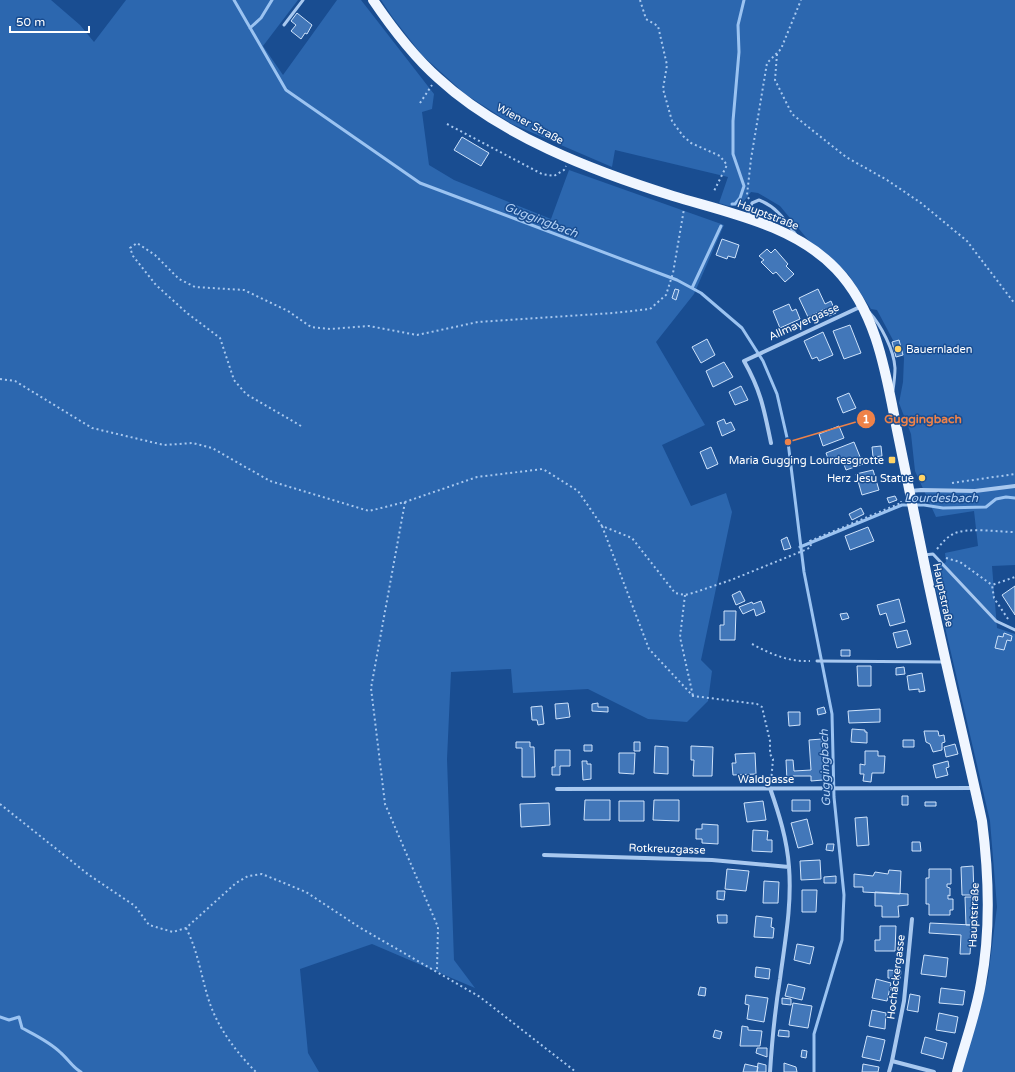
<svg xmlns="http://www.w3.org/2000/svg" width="1015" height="1072" font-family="'Varela Round',sans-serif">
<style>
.green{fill:#2c67af}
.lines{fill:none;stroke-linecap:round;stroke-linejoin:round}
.stream{stroke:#9bc3f1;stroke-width:3}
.building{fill:#4277b9;stroke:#cfe3fb}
.path{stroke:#a8c8ef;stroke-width:2;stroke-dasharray:2 3;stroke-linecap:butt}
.lane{stroke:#a8c8ef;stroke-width:3}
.street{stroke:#a8c8ef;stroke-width:4}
.primary{stroke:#f0f6ff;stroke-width:10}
.poi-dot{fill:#ffd366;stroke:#194d91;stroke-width:1.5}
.labels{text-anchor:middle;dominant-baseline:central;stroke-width:3;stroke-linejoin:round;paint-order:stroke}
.street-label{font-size:11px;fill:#fff;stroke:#194d91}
.poi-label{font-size:11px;fill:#fff;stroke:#194d91;text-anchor:end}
.water-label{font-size:12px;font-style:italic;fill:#b4d2f6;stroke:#194d91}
.leader{fill:none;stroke:#ee8249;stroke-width:1.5}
.callout-dot{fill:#ee8249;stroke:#194d91;stroke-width:1.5}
.mark-label{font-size:12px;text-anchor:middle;font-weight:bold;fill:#fff}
.callout-label{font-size:12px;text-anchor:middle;font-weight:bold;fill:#ee8249;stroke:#194d91;stroke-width:3;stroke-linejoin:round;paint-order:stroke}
</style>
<rect width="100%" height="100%" fill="#194d91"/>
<path class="green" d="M0,0H51L80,25L94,42L126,0H298L263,46L283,75L337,0H361L434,94L432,109L422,112L429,165L454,180L551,219L569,170L724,225L694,294L656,342L705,425L662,445L691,506L726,493L732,512L701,660L712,671L708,701L687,722L648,719L588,689L513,693L511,669L451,672L447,759L454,960L475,988L372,944L300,969L308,1053L319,1072H0Z
M381,0H1015V565L992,566L997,628L1015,634V1072H961L988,978L997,907L990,821L932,571L946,562L945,553L978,546L974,511L936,517L915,471L911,434L899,403L903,382L904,358L899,341L894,342L877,310L871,309L848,274L809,241L780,206L758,193L751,192L741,205L729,206L719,203L728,177L615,150L612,167L512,124L465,94L422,55L393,18Z"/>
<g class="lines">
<path class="stream" d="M234,0L286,90L420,183L677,280L701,293L742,328L763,361L777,394L788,442L804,572L832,714L834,797L844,895L842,940L814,1034V1072
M250,28L261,18L272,0
M732,204H735L740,198L744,186L733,154V121L739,52L738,25L744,0
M692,288L721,226
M800,547L902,505H924L943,508L986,507L996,499L1006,497L1015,498
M0,1017L9,1020L19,1017L22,1028C35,1035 50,1042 61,1053C68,1059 73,1068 81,1072"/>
</g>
<path class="building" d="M297,13L312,25L307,34L305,33L301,39L291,31L296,25L291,21Z
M462,137L489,153L481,166L454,150Z
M722,239L739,245L735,258L728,256L727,259L716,255Z
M767,249L771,253L775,249L788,264L786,266L794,274L785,282L776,272L773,274L761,262L764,260L759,256Z
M675,289L679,290L676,300L672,298Z
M818,289L825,304L831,301L836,313L829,316L825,309L808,317L799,298Z
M789,304L792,311L796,309L800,319L780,328L773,311Z
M850,325L861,353L844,359L833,331Z
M823,332L833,355L819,361L817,357L812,359L804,341Z
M707,339L715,355L701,363L692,347Z
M899,340L903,355L896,357L892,342Z
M724,362L733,377L713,387L706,371Z
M741,386L748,400L735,405L729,392Z
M849,393L856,408L843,413L837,398Z
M724,419L726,424L731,422L735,430L722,436L717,422Z
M839,426L844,438L823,446L819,434Z
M854,442L863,464L846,470L842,459L830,464L826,453Z
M881,446L882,456L873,457L872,447Z
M711,447L718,464L707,469L700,452Z
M873,470L879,490L862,495L856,474Z
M895,496L897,500L889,503L887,498Z
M861,508L864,514L852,520L849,514Z
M868,527L874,541L850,550L845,536Z
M787,537L791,548L784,550L781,540Z
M1015,586V615L1002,595Z
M740,591L745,601L736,605L732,595Z
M899,599L905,622L890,626L886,613L880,615L877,605Z
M761,601L765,612L756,616L754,609L743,614L739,607L752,602L753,604Z
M724,611H736L735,640H720V625H724Z
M847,613L849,618L842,620L840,614Z
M907,630L911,644L897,648L893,633Z
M1004,633L1012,636L1011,641L1007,640L1004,650L995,648L998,636L1003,637Z
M841,650H850V656H841Z
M857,666H871V686H858Z
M904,667L905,674L896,675V668Z
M922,673L925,691L919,692V689L909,690L907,676Z
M568,703L570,717L556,719L555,704Z
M598,703V707H608V712L592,711V704Z
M542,706L544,724L538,725L537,720H532L531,707Z
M824,707L826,713L818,715L817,709Z
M880,709V722L849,723L848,711Z
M788,712H800V725L789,726Z
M852,729L865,730V732H867V743L851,742Z
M924,731H938L939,736L944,735L945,742L942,743V750L933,752L930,744L926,742Z
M822,739L825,772H823V780L811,781V776H793L794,781H787L786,760H793L794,771L811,770L809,740Z
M903,740H914V747H903Z
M516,742H530V747H534L535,777H522V748H516Z
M634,742H640V751H634Z
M955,744L958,754L946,757L944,747Z
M584,745H592V751H584Z
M655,746L668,747V774L654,773Z
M691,746L713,747L712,776H693L694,760H691Z
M555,750H570V766H560V775H552V767H555Z
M865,751H878V756H885L884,773H872L871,782L863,781L864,774H860V764L865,765Z
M619,753H635L634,774L619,773Z
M755,753L756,774L733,775L732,763H736L735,754Z
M582,761H587V764H591V779L583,780Z
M948,761L949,767L946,768L948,775L936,778L933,765Z
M902,796H908V805H902Z
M585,800H610V820H584Z
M654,800H679V821L653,820Z
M792,800H810V811H792Z
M619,801H644V821H619Z
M763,801L766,820L747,822L744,803Z
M925,802H936V806H925Z
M549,803L550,825L521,827L520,804Z
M867,817L869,845L857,846L855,818Z
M807,819L813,844L798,848L791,823Z
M702,824L718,825V844L702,843V839H696V829H702Z
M753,830L768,831L767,840H772V852L752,851Z
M912,842H920L921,851H912Z
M827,844H834L833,851L826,850Z
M820,860L821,879L801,880L800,861Z
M973,866L974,895H962L961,867Z
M727,869L749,871L746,891L725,889Z
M929,869H951V884H947V887L950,888V896L948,895V899H953V910H950V915H929V904H926V878H929Z
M889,870L901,871L900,894L863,892V887H854V874L873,876L875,872L888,874Z
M836,876V883H824V877Z
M764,881L779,882L778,903H763Z
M802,890H817L816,912H802Z
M717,891H725L724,900L717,899Z
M875,892L908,894V905L898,906L899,917H882V906H875Z
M965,897H977V925H966Z
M717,915H727V923H718Z
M756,916L772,918L771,927L774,928L773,938L754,937Z
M930,923L972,925L970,954H960L961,935L929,933Z
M880,926H896L895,951H875V940H880Z
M797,944L814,947L810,964L794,960Z
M924,955L948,958L946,977L921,974Z
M756,967L770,969L769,979L755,977Z
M888,970L901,971L900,979L888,978Z
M876,979L891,983L887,1001L872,998Z
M788,984L805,988L802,1000L785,996Z
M700,987L706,988L705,996L698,995Z
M941,988L965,991L963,1005L939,1003Z
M910,994L920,996L918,1012L907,1010Z
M746,995L768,998L764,1022L747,1019L749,1005L745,1004Z
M782,998L791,999V1005L782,1004Z
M793,1003L812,1006L808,1028L789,1025Z
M872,1010L886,1013L885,1029L869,1026Z
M939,1013L958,1017L955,1033L936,1030Z
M742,1026L748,1027V1030L762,1031L760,1046H740Z
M715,1030L722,1032L720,1039L713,1037Z
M779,1030L789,1031V1037L778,1036Z
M867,1036L885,1040L880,1061L862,1057Z
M925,1037L947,1043L943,1059L921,1053Z
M757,1048H767V1057L756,1053Z
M802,1050L807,1051L806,1058L801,1057Z
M758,1063L766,1065V1072H757Z
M784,1063L796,1067L797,1072H784Z
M745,1064L758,1067L757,1072H743Z
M863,1064L879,1067L878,1072H862Z"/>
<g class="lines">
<path class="path" d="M640,0L646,19L658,26L667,65L663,89L672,121L683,136L691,143L720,156L727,165L714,191
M777,54L775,80L792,114L846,157L887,180L921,203L967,241L1015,304
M420,103L432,85
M447,124L542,174L554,176L564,170L566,166
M749,199L747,195L751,159L767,63L781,49L801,0
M0,379L15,381L92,428L164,445L193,443L212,448L270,481L369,511L405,502L477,477L543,469L578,491L602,526L632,538L675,593L685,595L693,593L731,580L805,550L811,547L810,541L901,503V501
M301,426L246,394L234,380L220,338L187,313L156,285L133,256L130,248L137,243L155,255L179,279L195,287L244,290L288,311L311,327L330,329L369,326L417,335L478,322L613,313L650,309L666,295L673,273L684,209
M952,483L1015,474
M405,502L371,688L385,804L438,927L437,971
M602,526L649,649L693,696L757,704L762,707L770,741V754L773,759L771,782
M937,549C942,543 946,538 953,534C966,527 999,532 1015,532
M946,558L960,562L992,585
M685,595L680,637L693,696
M1008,619L994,598L992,585L1015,577
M752,644C771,654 788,662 810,661
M0,804L89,875L135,906L149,925L173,932L186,928L236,883L248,876L262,874L306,892L359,927L480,997L576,1072
M186,928C198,951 201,976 209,1001C218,1028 236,1052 256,1072"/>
<path class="lane" d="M284,25L303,0
M748,216L752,203L759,200C777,207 785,220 796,235
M869,312C881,325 894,350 895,368C895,375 894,383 893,390
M924,555L933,554L996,621L1015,630
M817,661L944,662"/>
<path class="street" d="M771,443C764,409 761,391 744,361L862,306
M910,491L921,490L975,491L1015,486
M557,789L974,788
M544,855L712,860L789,867
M912,919L904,1001L892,1061L934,1072
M770,1072C772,1041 775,1010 780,979C785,941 792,905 789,867C787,839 779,814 770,788
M889,1072L892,1061"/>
<path class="primary" d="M373,0C392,28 412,55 438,78C501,136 593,171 673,196C729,213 794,225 836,269C877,312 886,374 897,430C906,472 914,515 923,557C941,646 963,733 982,821C989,875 991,930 981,983C976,1013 965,1043 957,1072"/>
</g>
<g class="poi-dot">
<circle cx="898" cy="349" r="4"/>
<rect x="888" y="456" width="8" height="8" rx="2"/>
<circle cx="922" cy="478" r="4"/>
</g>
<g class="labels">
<g class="street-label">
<text transform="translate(530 124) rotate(28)">Wiener Straße</text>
<text transform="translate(768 215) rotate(21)">Hauptstraße</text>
<text transform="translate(804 322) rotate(-24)">Allmayergasse</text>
<text transform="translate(943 595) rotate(78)">Hauptstraße</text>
<text x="766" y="779">Waldgasse</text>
<text transform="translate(667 849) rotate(2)">Rotkreuzgasse</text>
<text transform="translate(974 915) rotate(-88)">Hauptstraße</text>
<text transform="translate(896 977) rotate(-83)">Hochäckergasse</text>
</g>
<g class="poi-label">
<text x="906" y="349" text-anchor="start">Bauernladen</text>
<text x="884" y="460">Maria Gugging Lourdesgrotte</text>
<text x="914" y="478">Herz Jesu Statue</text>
</g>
<g class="water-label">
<text transform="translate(541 220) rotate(21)">Guggingbach</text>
<text x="941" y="498">Lourdesbach</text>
<text transform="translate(825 768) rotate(-92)">Guggingbach</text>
</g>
</g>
<path class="leader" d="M788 442L866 419"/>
<g class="callout-dot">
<circle cx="788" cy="442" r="4"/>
<circle cx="866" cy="419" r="10"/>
</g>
<g class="mark-label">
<text x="866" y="423">1</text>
</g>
<g class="callout-label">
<text x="923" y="423">Guggingbach</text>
</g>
<path d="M10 26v6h79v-6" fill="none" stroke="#ffffff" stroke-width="2"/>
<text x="16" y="26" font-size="12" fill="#ffffff" stroke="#194d91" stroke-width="3" paint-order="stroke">50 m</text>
</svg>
